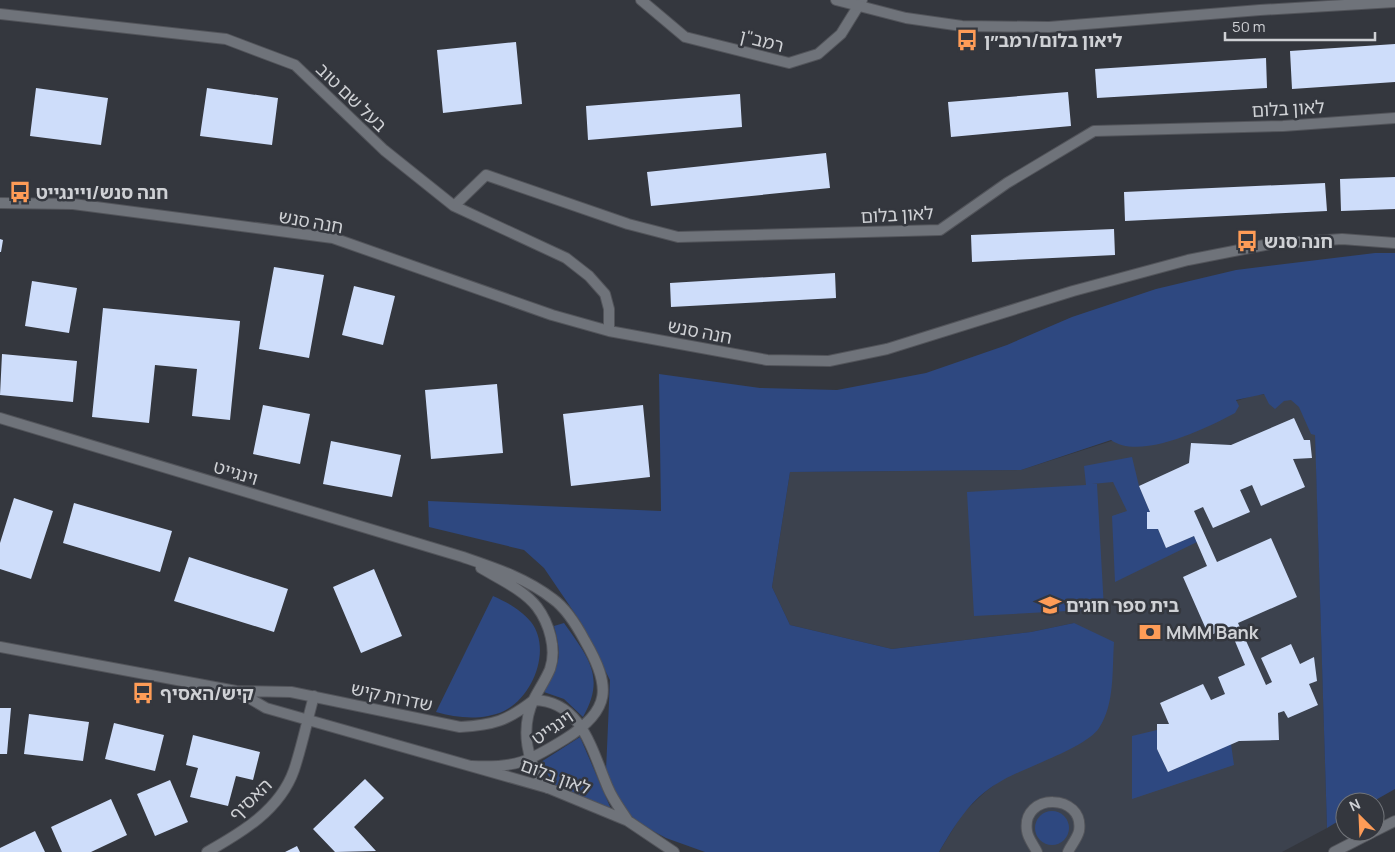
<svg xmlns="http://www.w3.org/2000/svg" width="1395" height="852" font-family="Manrope,'Noto Sans Hebrew',sans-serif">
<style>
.built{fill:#3c424e}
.green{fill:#2e4880}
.building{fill:#ceddfa}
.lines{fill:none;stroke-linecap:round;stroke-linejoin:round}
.service-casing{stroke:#52545a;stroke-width:12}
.minor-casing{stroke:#52545a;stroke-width:12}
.tertiary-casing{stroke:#52545a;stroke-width:12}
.service{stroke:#6f737a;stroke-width:10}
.minor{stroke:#6f737a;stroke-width:10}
.tertiary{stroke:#6f737a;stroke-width:10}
.labels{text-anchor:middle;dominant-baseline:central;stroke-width:5;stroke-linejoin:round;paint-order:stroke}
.street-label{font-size:18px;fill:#cfd1d5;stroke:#34373e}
.poi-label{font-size:18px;font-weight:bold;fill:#cfd1d5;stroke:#34373e;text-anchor:start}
</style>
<rect width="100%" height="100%" fill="#34373e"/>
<path class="built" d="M1314,391L1327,828L1282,852H939L962,814L985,792L998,782L1074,623L1031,632L892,649L790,625L772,587L790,472L1021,470L1255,395Z"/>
<path class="green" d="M1375,253H1395V789L1372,802H1345V817L1327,828L1315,435L1311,434L1299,407L1291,400L1284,401L1275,409L1269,404L1264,394L1236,400L1239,406L1235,413C1207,428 1140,461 1111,440L1021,470L790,472L772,587L790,625L892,649L1031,632L1074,623L1114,642C1112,670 1115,704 1099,728C1085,749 1021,768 998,783C970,799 955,825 939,852H705L666,838L633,820L617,798L606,771L610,680L580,621L544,568L524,550L429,527L428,501L661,511L659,374L760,388L837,390L926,373L1007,345L1072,317L1156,289L1236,270Z
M1132,457L1139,486L1150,512H1147V528L1158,529L1166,548L1194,536L1197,542L1115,582L1112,516L1127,511L1113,482L1092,484H1097L1104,609L974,616L967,492L1086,485L1084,466Z
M493,596C508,603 520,609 531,622C552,649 533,697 504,711C482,721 457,718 436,712Z
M564,623C588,657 606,677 583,717L564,699L544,692C559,663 563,659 554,626Z
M1157,730V749L1168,772L1231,744L1234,765L1132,799V736Z
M580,737L611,809L553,784L541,762Z
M1035 828a17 17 0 1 1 34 0a17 17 0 1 1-34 0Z"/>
<path class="building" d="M516,42L522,104L443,113L437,50Z
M1395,44V82L1292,89L1290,51Z
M1266,58L1267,88L1097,98L1095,69Z
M36,88L108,98L101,145L30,136Z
M207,88L278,98L272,145L200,136Z
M1068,92L1071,126L951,137L948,102Z
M740,94L742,127L588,140L586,106Z
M826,153L830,188L651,206L647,172Z
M1395,177V209L1341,211L1340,179Z
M1325,183L1327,211L1125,221L1124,192Z
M1114,229L1115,255L972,262L971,235Z
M0,239L3,240L1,252H0Z
M274,267L324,275L309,358L259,349Z
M835,273L836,298L671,307L670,283Z
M32,281L77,288L69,333L25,326Z
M354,286L395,296L383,345L342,335Z
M103,308L240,321L230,420L192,416L197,369L155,365L149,423L92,417Z
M2,354L77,361L73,402L0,395Z
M497,384L503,453L431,459L425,390Z
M263,405L310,414L300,464L253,454Z
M643,405L650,477L571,486L563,414Z
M1294,418L1304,440H1310L1312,458L1293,459L1305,487L1261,506L1252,485L1240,490L1250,512L1213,528L1203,507L1194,511L1217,562L1271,538L1297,597L1238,623L1266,685L1272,682L1261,658L1291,644L1300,664L1314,657L1317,681L1309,684L1318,705L1288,718L1284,711L1278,713L1279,740L1239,741L1168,772L1157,749V724H1169L1160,703L1203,684L1211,700L1225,694L1218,677L1245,665L1229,627L1209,636L1183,577L1207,566L1194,536L1166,548L1158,529H1147V512H1150L1139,486L1189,463L1191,443L1231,445Z
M331,441L401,455L392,497L323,484Z
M14,498L53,511L31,579L0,569V543Z
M74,503L172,531L160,572L63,543Z
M189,557L288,589L274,632L174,601Z
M374,569L402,636L361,653L333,587Z
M0,708H11L7,754H0Z
M29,714L89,722L83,761L24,754Z
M114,723L164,735L155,771L105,759Z
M193,735L260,752L253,780L236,776L228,806L190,797L198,768L186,765Z
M365,779L384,798L354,827L376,851L335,852L313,829Z
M170,780L188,822L155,836L137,794Z
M111,799L127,835L91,852H62L51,827Z
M35,831L45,852H0V848Z
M297,846L300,852H285Z"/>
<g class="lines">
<g class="service-casing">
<path id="service" d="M1037,852C1034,845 1028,839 1027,831C1021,792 1085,793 1079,831C1077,839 1071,845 1068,852"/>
</g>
<g class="minor-casing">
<path id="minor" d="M641,0L685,37L789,63L818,54L841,34L862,0
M0,14L226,39L295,65L384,150L454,206L566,258L589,276L605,294L609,309V331
M0,203L73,204L333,238L552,315L609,331L767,360L829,361L887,349L1073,291L1188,260L1270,244L1342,239L1395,243
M454,206L486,175L628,224L678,237L940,230L1007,183L1094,131L1283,126L1395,118"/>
</g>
<g class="tertiary-casing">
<path id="tertiary" d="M836,0L906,18L962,26L1049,27L1260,10L1395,2
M0,418L463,557C495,568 526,578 553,599C567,609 577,626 585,641C611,686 612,710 565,739C528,762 516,768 472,766
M481,568C499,579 524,590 537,607C549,623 557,649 550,669C546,679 539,689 534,699C520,728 526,764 547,788
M0,647L236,691L291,692L460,727C494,725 507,721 534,700
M237,691L266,708L548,788L628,821L674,852
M534,700C582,701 592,751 608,788C613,800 621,810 628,821
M1375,831L1395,821
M207,852C241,833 280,810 294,770C302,746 307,721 314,696
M1334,852L1373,832"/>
</g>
<use href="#service" class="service"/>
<use href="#minor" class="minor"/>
<use href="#tertiary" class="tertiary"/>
</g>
<defs>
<g id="bus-bare" transform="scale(1.725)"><path d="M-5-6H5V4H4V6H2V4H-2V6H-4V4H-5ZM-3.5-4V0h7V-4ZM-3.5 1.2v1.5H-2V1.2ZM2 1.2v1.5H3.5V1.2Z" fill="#fe9c57" stroke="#34373e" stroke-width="2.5" paint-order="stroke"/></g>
<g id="school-bare" transform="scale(1.725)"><path d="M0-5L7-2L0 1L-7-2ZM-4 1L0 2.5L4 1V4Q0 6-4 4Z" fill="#fe9c57" stroke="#34373e" stroke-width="2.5" paint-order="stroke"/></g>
<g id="bank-bare" transform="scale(1.725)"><path d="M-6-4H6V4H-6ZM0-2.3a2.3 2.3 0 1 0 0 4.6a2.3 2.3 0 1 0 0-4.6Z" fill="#fe9c57" stroke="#34373e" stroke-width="2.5" paint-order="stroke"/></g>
</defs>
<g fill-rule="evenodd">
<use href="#bus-bare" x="967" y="40"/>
<use href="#bus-bare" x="20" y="192"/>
<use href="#bus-bare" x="1247" y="241"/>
<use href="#school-bare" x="1050" y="605"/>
<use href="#bank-bare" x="1150" y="632"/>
<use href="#bus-bare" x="143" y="693"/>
</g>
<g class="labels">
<g class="street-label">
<text transform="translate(762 40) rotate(14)">רמב"ן</text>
<text transform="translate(352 97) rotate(44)">בעל שם טוב</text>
<text transform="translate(1288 108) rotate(-3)">לאון בלום</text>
<text transform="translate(897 214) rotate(-3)">לאון בלום</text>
<text transform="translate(311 221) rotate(10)">חנה סנש</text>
<text transform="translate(700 331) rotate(11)">חנה סנש</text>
<text transform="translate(236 472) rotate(17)">וינגייט</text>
<text transform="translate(392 696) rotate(12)">שדרות קיש</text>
<text transform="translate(552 727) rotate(-34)">וינגייט</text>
<text transform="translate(556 776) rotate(20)">לאון בלום</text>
<text transform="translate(250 799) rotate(-44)">האסיף</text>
</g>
<g class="poi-label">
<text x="984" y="40">ליאון בלום/רמב״ן</text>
<text x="36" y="192">חנה סנש/ויינגייט</text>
<text x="1264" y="241">חנה סנש</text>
<text x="1066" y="605">בית ספר חוגים</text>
<text x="1166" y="632">MMM Bank</text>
<text x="160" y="693">קיש/האסיף</text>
</g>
</g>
<g transform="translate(1360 817) rotate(336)"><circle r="24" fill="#34373e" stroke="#72757a"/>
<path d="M0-4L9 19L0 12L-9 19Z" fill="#fe9c57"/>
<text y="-8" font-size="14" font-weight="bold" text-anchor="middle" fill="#cfd1d5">N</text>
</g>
<path d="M1225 32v8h150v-8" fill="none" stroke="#cfd1d5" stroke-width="2.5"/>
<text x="1232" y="32" font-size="15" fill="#cfd1d5" stroke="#34373e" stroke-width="4" paint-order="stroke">50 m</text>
</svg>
